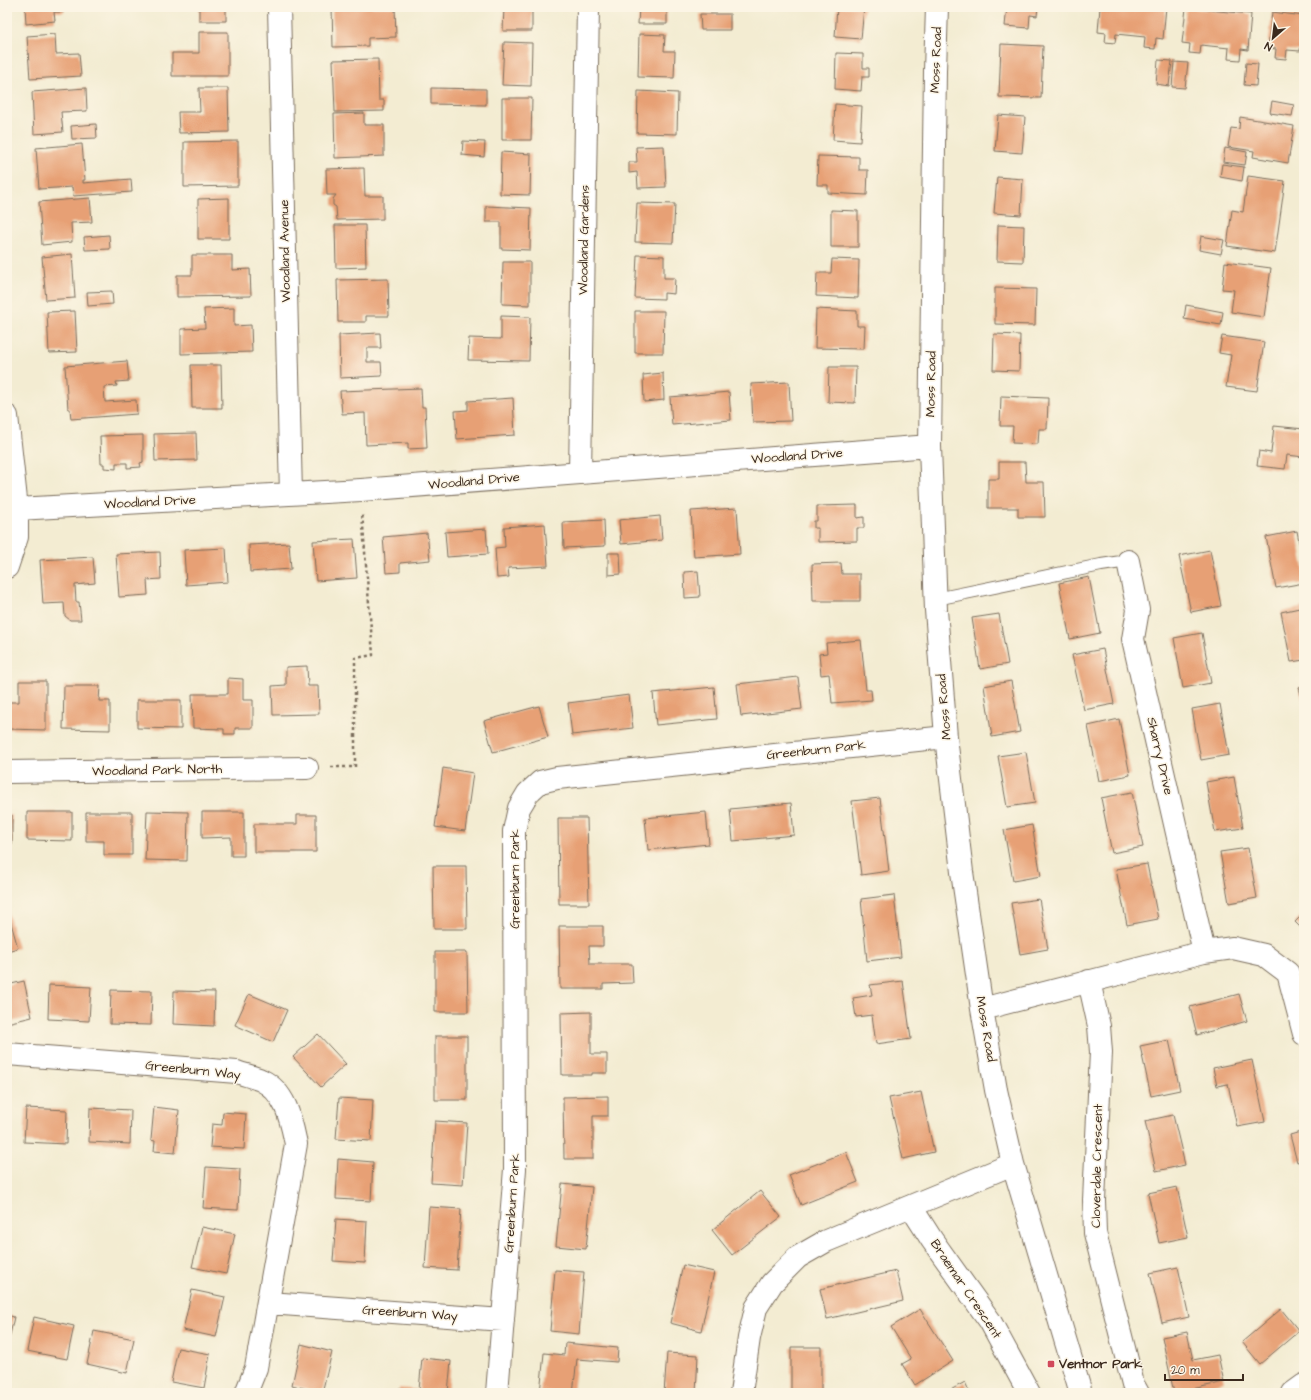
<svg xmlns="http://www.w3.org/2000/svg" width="1311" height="1400" font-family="'Architects Daughter',sans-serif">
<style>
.building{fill:#e7a075}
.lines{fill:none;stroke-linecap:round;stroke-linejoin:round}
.lane-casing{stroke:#7b6e5d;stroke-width:14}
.street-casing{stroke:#7b6e5d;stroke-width:24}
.path{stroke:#7b6e5d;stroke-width:2.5;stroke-dasharray:3 3;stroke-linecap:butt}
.lane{stroke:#fff;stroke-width:12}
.street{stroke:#fff;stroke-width:22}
.poi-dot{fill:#d1495b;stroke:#fcf5e5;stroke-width:1.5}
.labels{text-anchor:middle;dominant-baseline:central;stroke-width:3;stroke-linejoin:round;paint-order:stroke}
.street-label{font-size:13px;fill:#3b2a1e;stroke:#fcf5e5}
.poi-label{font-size:13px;font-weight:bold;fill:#3b2a1e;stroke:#fcf5e5;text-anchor:start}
</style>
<rect width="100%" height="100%" fill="#fcf5e5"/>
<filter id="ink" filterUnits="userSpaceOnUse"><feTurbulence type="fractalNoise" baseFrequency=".025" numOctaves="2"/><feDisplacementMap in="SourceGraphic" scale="8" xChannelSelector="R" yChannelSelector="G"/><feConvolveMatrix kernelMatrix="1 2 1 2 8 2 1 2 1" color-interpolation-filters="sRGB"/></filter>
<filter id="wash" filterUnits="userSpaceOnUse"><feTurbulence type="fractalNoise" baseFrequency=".012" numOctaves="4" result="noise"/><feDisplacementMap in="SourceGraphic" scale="16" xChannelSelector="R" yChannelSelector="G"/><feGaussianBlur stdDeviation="0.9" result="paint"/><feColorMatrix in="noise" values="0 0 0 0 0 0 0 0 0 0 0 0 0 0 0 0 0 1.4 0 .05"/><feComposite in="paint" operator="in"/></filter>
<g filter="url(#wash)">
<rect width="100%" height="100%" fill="#f3ecd2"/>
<g id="blocks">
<path class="building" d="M25,7H64V12H54L55,21L26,24Z
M199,7H226V21H199Z
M332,7H395L396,37L368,38V46L333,47Z
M504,7H532V31H503Z
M639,7H667V24H638Z
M837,7H864L861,39L835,37Z
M1007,7H1038L1037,16L1030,15L1029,28L1005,26Z
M1100,7H1166L1163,39L1156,38L1155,49L1144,48L1145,37L1116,34L1115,43L1105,42L1106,33L1098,32Z
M1186,8L1251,14L1248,50L1241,49L1240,60L1228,59L1229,48L1201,45L1200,54L1189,53L1190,44L1182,43Z
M1272,12L1304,16L1300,51L1287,50L1286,59L1275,58L1276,49L1268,48Z
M700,14H730V30H701Z
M199,32H228V76H172V53H199Z
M55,34L56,54L79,53L81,76L30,79L27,36Z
M639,34L665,35L664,51H675L674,78L638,77Z
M504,42L532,43L531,86L502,85Z
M1001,44L1043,46L1041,98L999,97Z
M836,53L863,54V68H869V77H862L861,91L835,89Z
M378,59L379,100H384V111L335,112L333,60Z
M1158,60L1172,61L1169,86L1156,84Z
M1174,62L1188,63L1185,88L1172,87Z
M1246,63L1258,64L1256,86L1244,85Z
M86,88L87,111L61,112L63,132L34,134L32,92Z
M199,88H228L229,132L179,133L178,112H200Z
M431,88L486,89V105L431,104Z
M638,91L678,93L677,134L637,133Z
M502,98H532L531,140H502Z
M1272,101L1294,105L1292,116L1270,113Z
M835,104L862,106L860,142L833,140Z
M364,113V125H384V156L335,158L334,114Z
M998,115L1025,117L1022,153L995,151Z
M1240,117L1294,126L1288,163L1253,157L1254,151L1228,147L1231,128L1239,129Z
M96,124L97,138L72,139L71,126Z
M238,141V186L184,187V142Z
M463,141L485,142L484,157L462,155Z
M82,144L85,180H83V183L131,179L132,192L73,196L72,187L39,189L36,148Z
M664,146L666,187L638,188L637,172L629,173V162H637L636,147Z
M1225,148L1247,152L1245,165L1223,162Z
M501,152L531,154L530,195L500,194Z
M818,156L859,157V170H868L867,195L828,193V185H817Z
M1222,164L1244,167L1242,181L1220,177Z
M364,168L365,196H383V219L337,220L336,207L333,205V199L336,195H327L326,169Z
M1248,176L1285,181L1275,253L1227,246L1232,210L1243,212Z
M997,177L1023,179L1021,215L994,213Z
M90,198L92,222L71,223L72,242L42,245L39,202Z
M229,198V239H198V199Z
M637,203L675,204L673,243L635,242Z
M486,206L531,208L530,250L501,249V222H486Z
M831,210L858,211V247H831Z
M335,225H365L366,267L336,268Z
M998,225L1024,226L1023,262L997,261Z
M109,235L110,249L85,250L84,237Z
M1201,236L1224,240L1221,254L1199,250Z
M72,254L75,298L46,300L42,257Z
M192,255H232V270L250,269L251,296L177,297V275H192Z
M637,255L664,256V278H675L674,294L664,293V299L635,298Z
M832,259L859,260L858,298L816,296L817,273H831Z
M503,262H530V305L502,304Z
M1225,262L1271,268L1264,317L1231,312L1234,290L1222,289Z
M388,279L389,316H366V322H338L337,280Z
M995,288L1036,289L1035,325L995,324Z
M112,291L113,304L88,306L87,292Z
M1186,305L1223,312L1221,325L1184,319Z
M234,308V326L251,325L252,352L181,354V329L205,328L204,309Z
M816,309L857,311V326H865L864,349L815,348Z
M75,311L77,352L49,353L47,312Z
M635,311H664L663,353H635Z
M501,316L530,317L529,361L468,360L469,338L501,339Z
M380,333L381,348H367V362H381L382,376L340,378L339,335Z
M994,334L1020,335L1019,371L993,370Z
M1222,336L1264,342L1257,391L1226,387L1231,355L1219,353Z
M127,361L129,381L116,382L117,386L104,387L105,402L136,400L137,414L71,419L70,409H68L65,366Z
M191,365H221L222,408H192Z
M829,367H856L855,403L828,402Z
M663,373L664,400L644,402L643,375Z
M789,382L791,421L753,422L751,384Z
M421,388L422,407H425L427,448L408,449V443L366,445L365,413L342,414L340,391Z
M729,392L731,420L672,425L670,397Z
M1001,396L1048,398L1047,429H1039L1038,444L1012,443L1013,426H1000Z
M513,398L515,435L457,439L455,411L468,410V401Z
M1274,426L1304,429V457L1287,455L1285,469L1257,466L1259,451L1271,453Z
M196,433L197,460L155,461L154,434Z
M143,435V462L140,463L141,467L127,468V463H116V469L104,468V464H101L100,436Z
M999,462H1025L1026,482H1044L1045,517H1018V508H988V479H999Z
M857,505V518L864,517V528H857V541L818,542V528H814V521H817V506Z
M737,508L740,554L694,557L691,511Z
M660,516L662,540L621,544L619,520Z
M604,520L605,546L564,548L563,522Z
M545,524L548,566L508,568L509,577L497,578L495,548L505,547L504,527Z
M486,529L488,554L447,557L445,532Z
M1297,531L1304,568V583L1276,588L1266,537Z
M427,533L430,560L400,563V572L386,573L383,537Z
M354,539L357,578L316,581L313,541Z
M289,543L291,569L250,572L249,545Z
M226,548L228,582L186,585L184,550Z
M1210,550L1221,606L1191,612L1179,556Z
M160,552L161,579L147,580L148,595L119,597L116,554Z
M608,553H620L621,574L608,575Z
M93,557L95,583L75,585L76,602H79L81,620H70L65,616L64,603L43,604L40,560Z
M841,563L842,574H860V601H813L812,564Z
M698,571L700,597L685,598L684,572Z
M1089,577L1100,633L1070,639L1059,583Z
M1304,607V660L1291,662L1281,612Z
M999,614L1008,664L980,669L972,618Z
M1202,633L1211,683L1183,688L1174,638Z
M861,640L866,690H871L872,700L832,703L829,674L821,675L819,654L827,653L826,643Z
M1103,649L1114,704L1084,710L1072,655Z
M307,666L308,686H318L319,714L273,715L272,686L286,685V667Z
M798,677L802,709L741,716L737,684Z
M228,678L243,679V700H253V728H235V734H224V729L193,728L192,694H228Z
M19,681H46V730L7,729V702H19Z
M1011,681L1020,732L992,737L984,686Z
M64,686H100L99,701H110V730L63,729Z
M1304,686V704L1299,688Z
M714,687L717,719L656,725L653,693Z
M629,695L633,728L572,735L568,703Z
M137,700H181V729L137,728Z
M1220,704L1229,755L1201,760L1192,709Z
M539,706L548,737L493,752L484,721Z
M1119,719L1130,775L1099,781L1088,726Z
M1026,752L1035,803L1007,807L998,756Z
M443,768L473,773L465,831L435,827Z
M1234,777L1243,828L1215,832L1206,782Z
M1132,792L1143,847L1112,853L1101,798Z
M880,798L889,871L861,875L852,801Z
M791,803L794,835L733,841L730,809Z
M147,811L188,812L187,861L145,860Z
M27,812H72V841L27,840Z
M86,812H132V855H104V841H86Z
M202,812H244V856H231V837L202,838Z
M706,812L709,844L648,850L645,818Z
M7,815H12V845H7Z
M297,815H316V852H254V824H297Z
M558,818H587L589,904H559Z
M1032,825L1041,876L1013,881L1004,830Z
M1248,848L1257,898L1229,903L1220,852Z
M1147,864L1158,919L1127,925L1116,869Z
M433,866H466L467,929H434Z
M894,895L901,957L867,961L861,899Z
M1039,899L1048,949L1020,954L1011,903Z
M7,909L18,948L7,951Z
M1304,913V931L1295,922Z
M559,926H603V946H589L590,964H632L633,983L603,984V989H560Z
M435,952H467L468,1012H435Z
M24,981L32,1017L7,1023V985Z
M903,981L911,1039L876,1044L872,1015L856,1017L853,998L872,995L870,985Z
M49,985L91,987L89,1021L48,1019Z
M111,990L152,991L151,1025L110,1024Z
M174,991L215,992L214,1026L173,1024Z
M249,994L287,1010L273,1042L235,1025Z
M1239,994L1247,1021L1197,1035L1190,1007Z
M591,1012V1054H607V1073H592V1075H562L561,1013Z
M318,1034L346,1064L321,1087L293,1057Z
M435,1036H467V1100H435Z
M1169,1040L1180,1090L1151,1096L1140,1046Z
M1252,1060L1265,1122L1237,1127L1228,1084L1217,1086L1213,1068Z
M921,1092L934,1152L903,1159L889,1098Z
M608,1096V1116H593V1159H564L563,1097Z
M339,1098L373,1100L371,1141L336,1139Z
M154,1107L179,1110L175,1153L154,1151L155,1141L151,1140Z
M26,1108L67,1110L66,1144L24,1142Z
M90,1108L131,1110L130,1144L89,1142Z
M223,1112L246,1114L244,1149L210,1147L212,1124L222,1125Z
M1173,1115L1185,1165L1156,1171L1145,1121Z
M435,1121L467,1123L463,1185L431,1183Z
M1304,1131V1160L1297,1162L1290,1135Z
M846,1152L858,1182L801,1205L789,1175Z
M338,1159L373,1162L371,1201L336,1199Z
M206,1167L240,1169L238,1210L203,1208Z
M562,1184L592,1187L586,1249L556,1246Z
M1177,1187L1188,1237L1159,1243L1148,1193Z
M760,1191L781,1217L732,1255L712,1230Z
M429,1207L461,1209L457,1270L425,1268Z
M336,1219L367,1221L365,1263L333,1261Z
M202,1227L235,1234L226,1274L192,1267Z
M683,1265L714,1272L701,1331L670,1323Z
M1178,1267L1189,1317L1162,1323L1150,1273Z
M555,1270L584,1272L579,1334L550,1331Z
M896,1271L903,1301L827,1319L820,1289Z
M192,1290L225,1297L216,1337L183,1330Z
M920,1309L953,1361L915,1385L902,1364L911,1359L891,1327Z
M1281,1309L1299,1331L1260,1364L1242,1342Z
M7,1315L14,1317L8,1344H7Z
M34,1317L74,1326L67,1359L27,1351Z
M94,1331L134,1339L127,1373L87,1364Z
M1187,1332L1193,1360L1218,1355L1224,1382L1174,1393L1162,1337Z
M565,1343L618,1348L617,1362L577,1359L573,1393H540L544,1353L564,1355Z
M301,1344L332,1352L322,1393L292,1385Z
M791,1347H821V1393H791Z
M178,1348L210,1354L204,1388L171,1382Z
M667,1353L698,1355L696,1393H664Z
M422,1358L451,1361L448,1393H399V1388L419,1390Z
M965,1382L970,1393H945Z"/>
</g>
</g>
<g filter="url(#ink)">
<use href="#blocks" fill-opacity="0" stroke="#7b6e5d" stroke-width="1"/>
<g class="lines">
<g class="lane-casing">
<path id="lane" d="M936,599L1101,565L1128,561"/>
</g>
<g class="street-casing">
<path id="street" d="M279,7L291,494
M937,7L935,71L930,446L936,610L946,737L962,872L982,1009L996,1090L1013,1164L1081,1393
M7,416L17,509V537L7,567
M580,472L588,7
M17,509L361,490L930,446
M1128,561L1138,610L1133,639L1204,952
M7,772L307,768
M1089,981L1099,1026L1101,1052L1094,1200L1095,1233L1133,1384L1138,1393
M982,1009L1204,952L1233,948L1264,955L1288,973L1304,1034
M7,1054L237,1072C245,1075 254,1077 261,1080C286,1092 291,1120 296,1144L256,1368L246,1393
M911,1207L932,1240L990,1321L1029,1393
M269,1303L503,1320
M497,1393L515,1169L514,831L519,808L528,793L540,782L557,778L946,737
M741,1393L749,1338L756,1308L772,1283L798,1257L826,1241L1013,1164
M1293,1393L1304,1385"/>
</g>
<path class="path" d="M331,767H355V658L373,655L362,513"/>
<use href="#lane" class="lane"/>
<use href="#street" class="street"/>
</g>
</g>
<rect class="poi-dot" x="1047" y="1360" width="8" height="8" rx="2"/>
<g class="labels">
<g class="street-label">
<text transform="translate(936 60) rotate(-88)">Moss Road</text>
<text transform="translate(584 240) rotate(-89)">Woodland Gardens</text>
<text transform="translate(285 251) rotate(-91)">Woodland Avenue</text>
<text transform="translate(931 384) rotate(-89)">Moss Road</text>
<text transform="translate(797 456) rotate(-4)">Woodland Drive</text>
<text transform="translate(474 481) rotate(-5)">Woodland Drive</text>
<text transform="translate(150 502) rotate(-3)">Woodland Drive</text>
<text transform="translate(944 707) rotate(-95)">Moss Road</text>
<text transform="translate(816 750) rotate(-6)">Greenburn Park</text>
<text transform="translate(1160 756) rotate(77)">Sharry Drive</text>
<text transform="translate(157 770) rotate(-1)">Woodland Park North</text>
<text transform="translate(515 879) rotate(-90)">Greenburn Park</text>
<text transform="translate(986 1029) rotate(80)">Moss Road</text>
<text transform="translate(193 1070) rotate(6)">Greenburn Way</text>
<text transform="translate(1097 1166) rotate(-89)">Cloverdale Crescent</text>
<text transform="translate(512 1203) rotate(-86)">Greenburn Park</text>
<text transform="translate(966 1289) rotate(56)">Braemar Crescent</text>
<text transform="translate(410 1313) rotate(4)">Greenburn Way</text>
</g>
<g class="poi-label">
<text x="1059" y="1364">Ventnor Park</text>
</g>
</g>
<rect width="1311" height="1400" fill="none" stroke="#fcf5e5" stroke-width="24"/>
<g transform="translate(1273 38) rotate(208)" stroke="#fcf5e5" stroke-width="3" paint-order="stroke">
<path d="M0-3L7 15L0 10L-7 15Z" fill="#3b2a1e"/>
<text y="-6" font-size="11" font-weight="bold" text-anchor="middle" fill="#3b2a1e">N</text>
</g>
<path d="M1165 1374v6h78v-6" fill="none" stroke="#3b2a1e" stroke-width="2"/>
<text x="1171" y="1374" font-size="12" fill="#3b2a1e" stroke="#fcf5e5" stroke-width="3" paint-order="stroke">20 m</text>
</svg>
